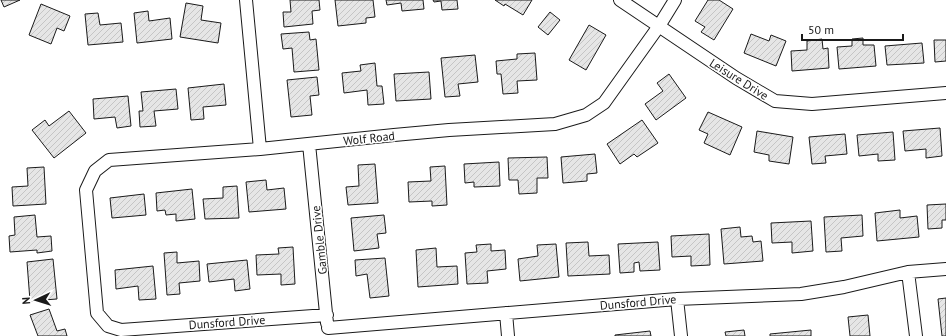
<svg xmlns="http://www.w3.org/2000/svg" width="946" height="336" font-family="'PT Sans',sans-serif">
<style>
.building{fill:url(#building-hatch);stroke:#1a1a1a}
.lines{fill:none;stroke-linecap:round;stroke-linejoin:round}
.street-casing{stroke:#1a1a1a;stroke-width:14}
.street{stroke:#fff;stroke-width:12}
.labels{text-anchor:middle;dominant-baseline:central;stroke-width:3;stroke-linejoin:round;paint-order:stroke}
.street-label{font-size:12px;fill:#1a1a1a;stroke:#fff}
</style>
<defs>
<pattern id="building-hatch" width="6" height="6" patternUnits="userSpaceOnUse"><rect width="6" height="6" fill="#e6e6e6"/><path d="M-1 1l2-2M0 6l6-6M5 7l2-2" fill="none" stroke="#c5c5c5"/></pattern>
</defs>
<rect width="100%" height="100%" fill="#fff"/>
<path class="building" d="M1,0H20L4,7Z
M290,0H319L320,10L312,11L313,24L284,27L283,12H291Z
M335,0H373L375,17L366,18V23L338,26Z
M386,0H423L424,9L402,11L401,3L387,5Z
M433,0H457L458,9L442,10L441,1L434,2Z
M495,0H532L523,15L505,4L504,6Z
M708,0H719L733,9L714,40L701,32L705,27L695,21Z
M186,3L203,6L201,20L221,23L218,43L180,37Z
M41,4L70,16L64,31L57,28L51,44L29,35Z
M148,11L149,21L170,18L172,39L137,43L134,13Z
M550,12L560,20L548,35L538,27Z
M98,13L100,25L121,23L123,42L88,45L85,14Z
M589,25L606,35L586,70L569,60Z
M309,32L310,40L316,39L319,70L294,72L292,48L283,49L281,34Z
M751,34L769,41L771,35L786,41L776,66L744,53Z
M863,38V45H874L876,66L839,69L837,47L852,46V39Z
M822,39L823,49L828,48L829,68L792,71L791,51L807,50V41Z
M934,40H946V61L935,62Z
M922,43L924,63L887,65L885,46Z
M535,53L537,80L517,81L518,93L503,94L501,74H497L496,61L517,59V54Z
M475,55L478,82L458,84L460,96L445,97L441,58Z
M375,63L377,86H382L384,104L368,105L367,90L344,93L342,73L361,71L360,65Z
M429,72L431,99L396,101L394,74Z
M669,74L686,98L656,120L645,104L663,91L657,83Z
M317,77L319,95L310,96L312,115L291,117L287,80Z
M224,84L226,105L203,107L204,119L191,120L188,88Z
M176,89L178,109L154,111L156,126L140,127L139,111H143L141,92Z
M128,96L131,126L117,128L115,117L94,119L93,99Z
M69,111L86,133L54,158L32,130L45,120L49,126Z
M708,112L742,127L730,155L704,143L708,134L699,130Z
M642,120L658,143L637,157L634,154L620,164L607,144Z
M940,128L942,156L926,158V149L905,151L903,131Z
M757,131L793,137L789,164L769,161V155L754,152Z
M893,132L895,160L878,161V154L859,156L857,135Z
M845,134L847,154L825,156L826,163L812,164L809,137Z
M595,154L597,173L587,174V181L563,183L561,157Z
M547,157L548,178H537V193L519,194L518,180H509L508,158Z
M499,162L500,186L474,187V182L465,183L464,164Z
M375,164L378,203L348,205L346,187L359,186L358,165Z
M445,166L447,205L432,206V201L409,202L408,182L431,181L430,167Z
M44,167L46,204L13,206L12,187L28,186L27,168Z
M266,180L267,190L284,188L286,209L249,212L246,182Z
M237,186L239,218L205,219L203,199L223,198V187Z
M192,189L195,219L176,221V214L166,215L165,210L157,211L156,193Z
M144,194L146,215L112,218L110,198Z
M946,204V220H942V228L928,229L927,205Z
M900,210V218L917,216L919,237L877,241L875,213Z
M35,215L37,237L51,236L52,251L37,253V250L10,252L9,236L15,235L14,217Z
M384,215L386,233L377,234L379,248L354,251L351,218Z
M862,215L863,236L841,238L842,251L826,252L824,217Z
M811,221L813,251L792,253V242L772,243L771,223Z
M740,227L741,237L752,236L753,242L761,241L763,261L724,264L721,229Z
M709,234L710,265L691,266V256L672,257L671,236Z
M588,242L589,256L609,255L610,274L568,276L566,243Z
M658,242L660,270L640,271L639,262L634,263V272L620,273L618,244Z
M491,244V251L505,250L506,269L487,271L488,283L467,284L465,253L477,252L476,245Z
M556,244L559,277L520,281L518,259L538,256L537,245Z
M293,247L295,284L281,285V274L257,275L256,255L279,254L278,248Z
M436,248L437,267L457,266L458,284L418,287L416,250Z
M177,252V263L199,261L200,281L179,283L180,294L167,295L164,253Z
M385,258L389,296L370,298L367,274L356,276L355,260Z
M53,259L57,299L30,301L27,262Z
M247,260L250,289L235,291L234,279L209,282L207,264Z
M153,266L156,299L139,300L138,286L116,289L115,270Z
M946,298V336H942L938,299Z
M49,309L57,331L65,329L67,336H38L30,315Z
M868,315L870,336H850L848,317Z
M744,330L745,336H726L725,332Z
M811,330V336H770V334Z
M650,331L651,336H615V335Z"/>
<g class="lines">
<g class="street-casing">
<path id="street" d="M246,0L260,149
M620,0L736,78L775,101L812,104L946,93
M309,144L327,323
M908,272L916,336
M677,299L681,336
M506,313L508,336
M327,315L121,330L108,326L97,313L86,190L95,171L109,160L260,149L394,135L449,130L555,124L586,115L604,103L659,26L675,0
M328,328L677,299L801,294L844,287L908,272L946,269"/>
</g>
<use href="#street" class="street"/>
</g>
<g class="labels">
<g class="street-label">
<text transform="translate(739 79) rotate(32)">Leisure Drive</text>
<text transform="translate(369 138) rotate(-6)">Wolf Road</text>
<text transform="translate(319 240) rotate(-96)">Gamble Drive</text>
<text transform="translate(638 302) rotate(-5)">Dunsford Drive</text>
<text transform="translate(227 322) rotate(-4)">Dunsford Drive</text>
</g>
</g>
<g transform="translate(36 300) rotate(266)" stroke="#ffffff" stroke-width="3" paint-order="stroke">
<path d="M0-3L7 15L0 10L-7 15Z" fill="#1a1a1a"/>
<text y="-6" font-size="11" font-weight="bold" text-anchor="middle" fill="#1a1a1a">N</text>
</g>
<path d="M802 34v6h101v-6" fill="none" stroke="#1a1a1a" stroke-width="2"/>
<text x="808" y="34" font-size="12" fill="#1a1a1a" stroke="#ffffff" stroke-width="3" paint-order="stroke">50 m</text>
</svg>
